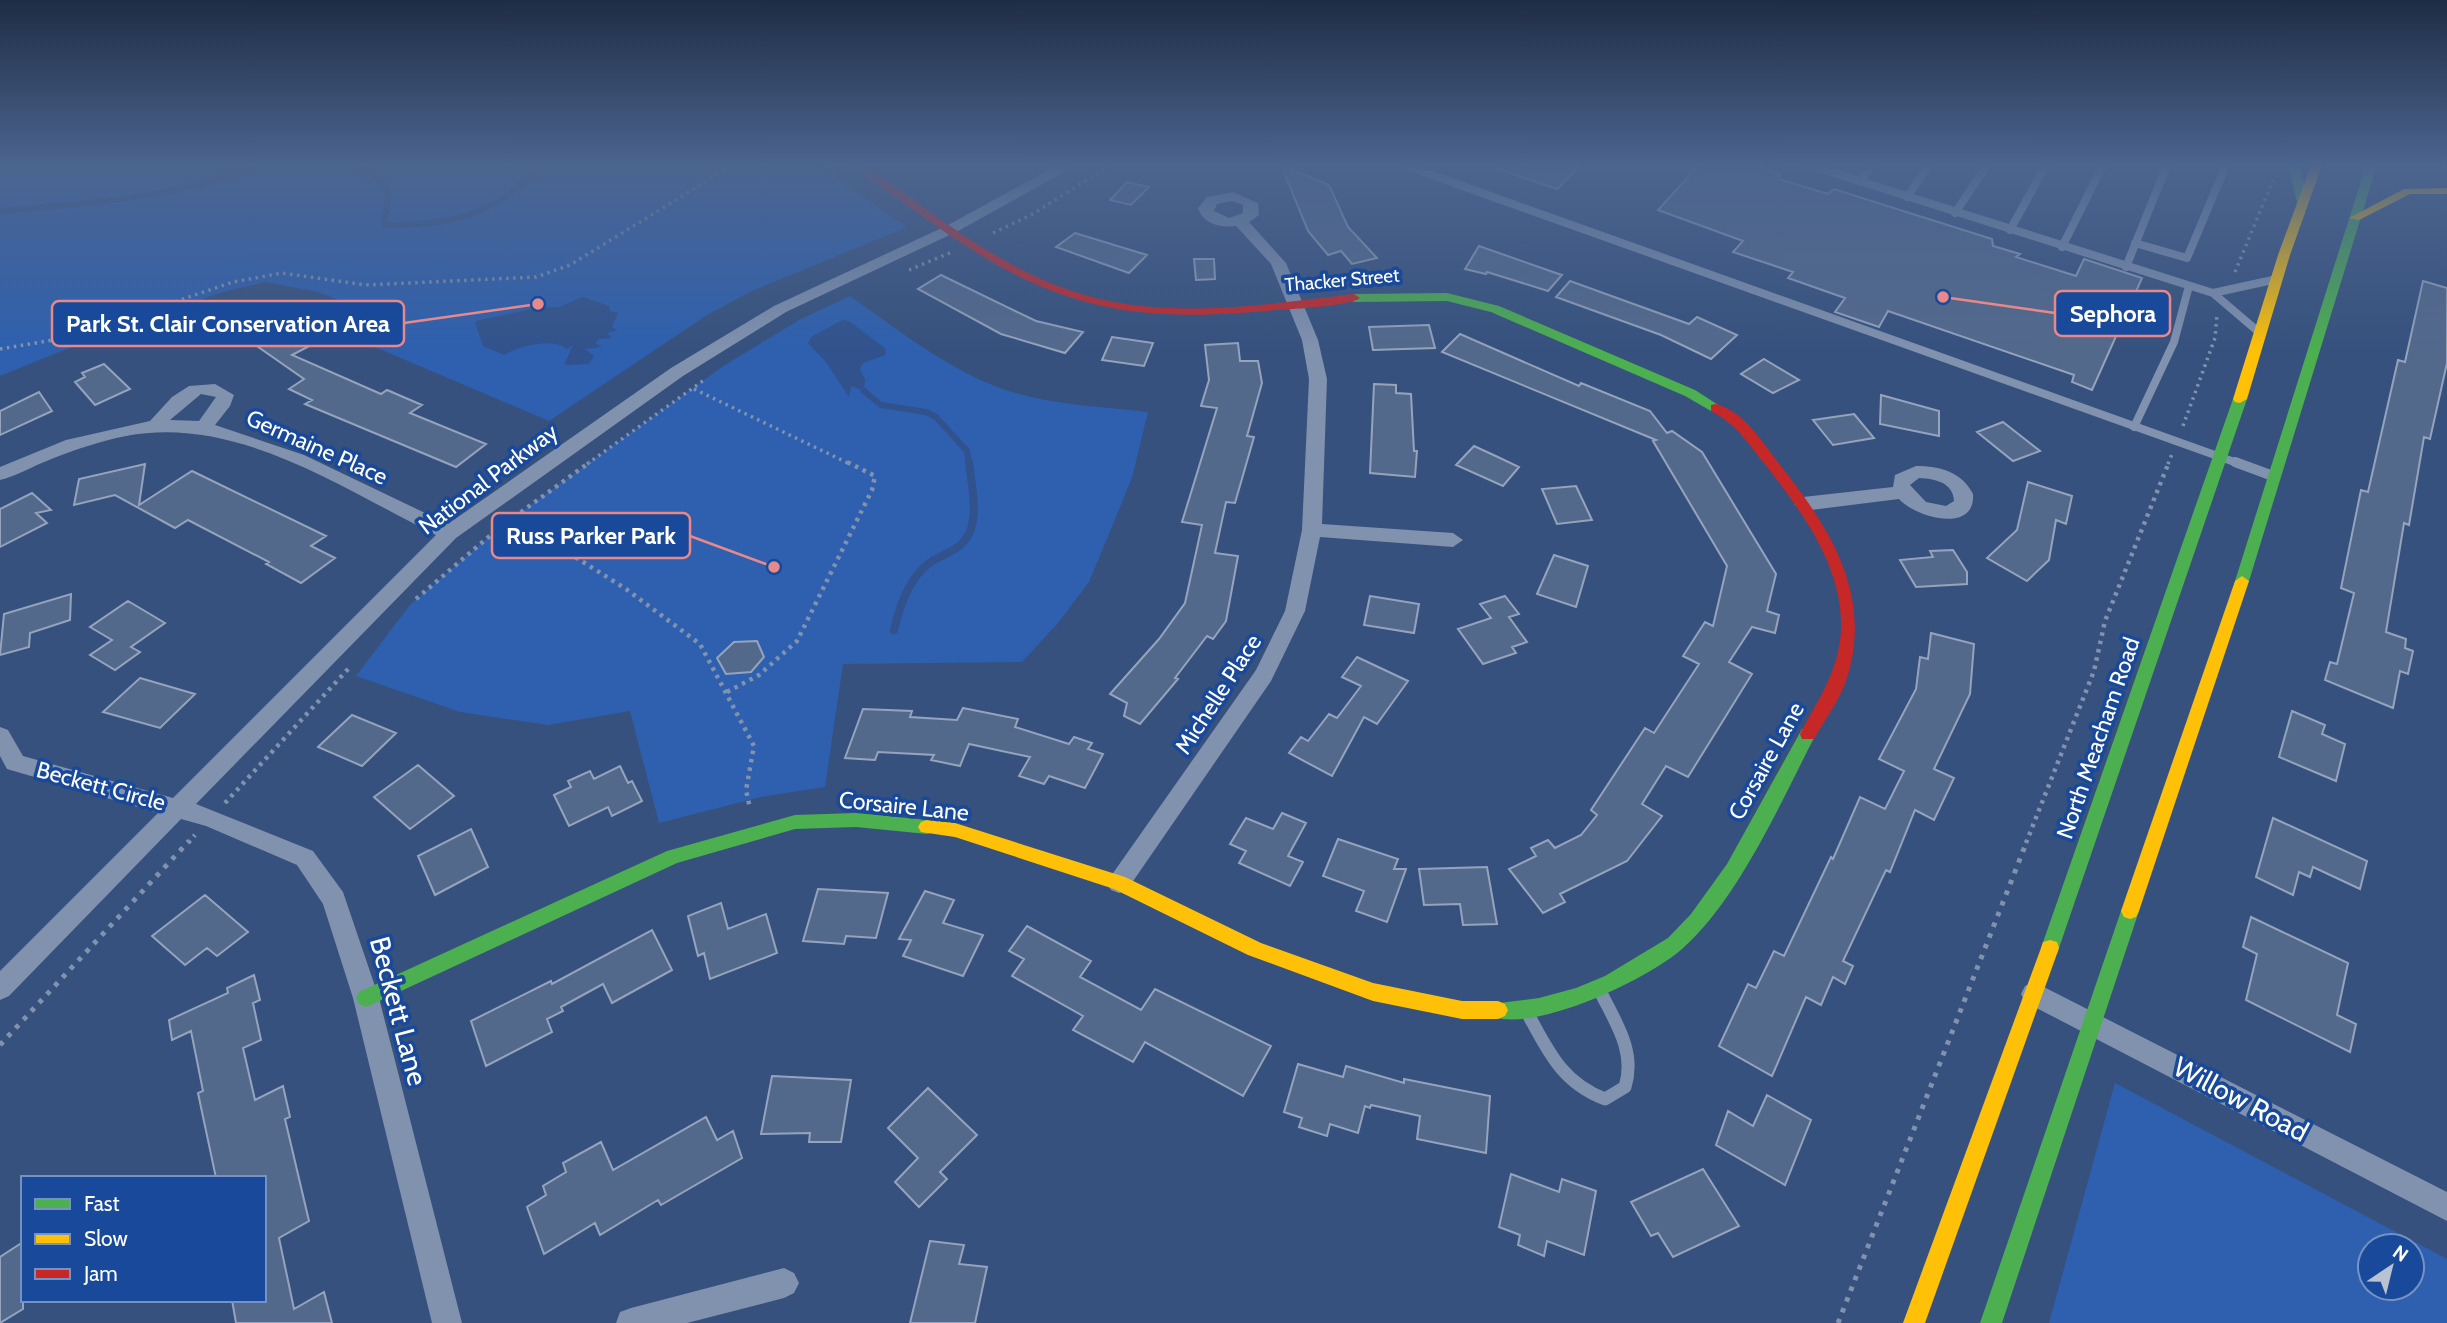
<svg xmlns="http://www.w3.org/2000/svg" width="2447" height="1323" font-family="Cabin,sans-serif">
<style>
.green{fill:#2e60af;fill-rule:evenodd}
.water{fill:#31528c}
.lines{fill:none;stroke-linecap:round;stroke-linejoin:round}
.stream-far1{stroke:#31528c;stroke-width:6}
.stream{stroke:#31528c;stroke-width:8}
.building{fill:#53698c;stroke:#95a4bc;stroke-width:2}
.path-far2{stroke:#8192af;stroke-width:3.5;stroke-dasharray:2.5 4.5;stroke-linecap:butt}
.path-far1{stroke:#8192af;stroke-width:4.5;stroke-dasharray:3.5 5;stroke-linecap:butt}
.path{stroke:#8192af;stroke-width:5;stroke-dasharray:4.5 7;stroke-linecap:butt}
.lane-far2{stroke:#8192af;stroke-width:8}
.lane-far1{stroke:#8192af;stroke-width:10}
.lane{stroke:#8192af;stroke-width:13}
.street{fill:#8192af;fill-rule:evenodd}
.fast{fill:#4caf50;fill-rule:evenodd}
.slow{fill:#ffc107;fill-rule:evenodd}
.jam{fill:#c62828;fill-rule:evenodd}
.labels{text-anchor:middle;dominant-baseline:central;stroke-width:7;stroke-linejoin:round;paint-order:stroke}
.far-street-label{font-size:19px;fill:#fff;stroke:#19499a}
.street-label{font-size:23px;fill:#fff;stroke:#19499a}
.near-street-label{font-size:28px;fill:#fff;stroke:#19499a}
.leader{fill:none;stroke:#e88989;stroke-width:2.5}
.callout-dot{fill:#e88989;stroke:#19499a;stroke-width:2.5}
.callout{fill:#19499a;stroke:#e88989;stroke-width:2.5}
.callout-label{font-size:24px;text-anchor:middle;font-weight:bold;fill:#fff}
</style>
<rect width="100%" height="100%" fill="#36517d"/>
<path class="green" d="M0,165H817L907,227L752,291L707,315L549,421L356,339L384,318L318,292L265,282L223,292L116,329L0,376Z
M850,296C897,329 946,368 1000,388C1046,405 1099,406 1148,412L1132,478L1089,582L1058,623L1022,662L843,664L825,787L761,797L659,823L630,711L548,725L460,712L356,676L410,605L503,525L722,367L799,320Z
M2115,1083L2447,1259V1323H2049ZM2370,1246H2412V1288H2370Z"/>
<path class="water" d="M583,297L609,306L610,311L618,313L612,327L617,330L607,333L612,338L599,339L595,343L602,347L585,349L594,356L589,364L567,365L565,363L573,345L567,349C553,337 518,346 504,355L483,346L475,322L480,320L537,308L559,307Z
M842,320L849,321L886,349L885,355L863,363L860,369L865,379L864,391L851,386L849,397L826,362L808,343L811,337Z"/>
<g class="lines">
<path class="stream-far1" d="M353,165L379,180L389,194L384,224L388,225C448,225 488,216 533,175
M0,211C89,203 177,198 261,165
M864,391L881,405L926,412L936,417L967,451L969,464"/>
<path class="stream" d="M894,630C899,608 909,579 928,564C941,554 958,552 967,537C980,517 971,484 969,462"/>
</g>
<path class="building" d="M1281,165L1329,185L1348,227L1377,258L1352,264L1341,251L1328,255L1308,231Z
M1499,165H1581L1557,189L1498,169Z
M1699,165H1752L1780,174L1778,179L1828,194L1834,189L1992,239L1993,246L2020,254L2016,257L2076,276L2084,259L2142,278L2092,390L2072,382L2074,375L1888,311L1879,327L1835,312L1845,298L1788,278L1793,272L1733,252L1743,241L1658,210Z
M1127,182L1149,187L1131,205L1110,200Z
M1075,233L1147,255L1129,273L1056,247Z
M1479,246L1553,272L1562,275L1548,291L1487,272L1486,274L1465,269Z
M1194,259H1214L1215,279L1196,280Z
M941,275L1036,321L1083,332L1065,353L1001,334L918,289Z
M1570,281L1689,324L1697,317L1737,335L1711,359L1661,335L1556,297Z
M2423,281L2447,288V363L2430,439L2424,437L2409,525L2404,523L2386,632L2406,639L2405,648L2413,651L2408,674L2400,671L2393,708L2325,680L2330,662L2337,664L2354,593L2341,588L2361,490L2368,492L2398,360L2405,362Z
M302,320L327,337L292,355L381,394L387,390L422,405L410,413L486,444L456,467L305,404L312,400L289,389L304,379L254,344Z
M1429,325L1435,348L1373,350L1369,327Z
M1460,334L1579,386L1581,383L1650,411L1667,433L1672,431L1702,452L1776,574L1767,611L1779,615L1775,633L1752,627L1729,662L1752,674L1688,777L1666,766L1642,804L1662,816L1627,861L1560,894L1565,902L1543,913L1509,869L1536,856L1531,848L1548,840L1555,848L1581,835L1597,815L1591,810L1645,728L1654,733L1699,664L1683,656L1705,622L1713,626L1727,566L1653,441L1656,440L1442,352Z
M1112,337L1153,343L1144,366L1102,360Z
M1238,343L1240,361H1258L1262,383L1247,436L1254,437L1235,503L1226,502L1215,553L1238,556L1226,621L1213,639L1207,636L1175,678L1178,679L1140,724L1124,716L1127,703L1110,694L1159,639L1185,603L1202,525L1182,522L1217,408L1201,406L1209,380L1205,345Z
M1764,359L1799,380L1773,393L1741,374Z
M104,364L130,389L95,405L75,382L85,377L82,373Z
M1374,384L1396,385V393L1411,394L1414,451H1417L1415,477L1370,473Z
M39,392L52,411L0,435V411Z
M1881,395L1939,411V436L1880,424Z
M1854,414L1874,438L1833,445L1813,420Z
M2003,422L2040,451L2013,461L1977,432Z
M1474,446L1500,458L1519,467L1503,486L1456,465Z
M145,464L139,505L192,471L326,536L311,546L335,558L301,583L266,564L269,562L188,520L175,528L115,495L74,505L79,479Z
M2028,482L2072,496L2066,524L2056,520L2049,560L2027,581L1987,558L2017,530Z
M1576,486L1592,520L1557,524L1542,489Z
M32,493L51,510L36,513L47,523L0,547V509Z
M1953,550L1967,572V584L1916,587L1900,560L1933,557L1930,551Z
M1554,555L1588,566L1576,607L1537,594Z
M71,594L70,620L30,633L29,647L0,655L4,614Z
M1370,596L1419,604L1414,633L1364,625Z
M1505,596L1519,614L1509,617L1527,642L1512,647L1516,653L1483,664L1458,629L1491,618L1480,604Z
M128,601L165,623L131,647L140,652L115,670L90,655L112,640L90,627Z
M1931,633L1974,644L1970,694L1934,769L1954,778L1934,820L1915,810L1890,872L1886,870L1843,961L1853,966L1845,984L1833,977L1821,1005L1806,997L1772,1076L1719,1046L1748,984L1756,988L1774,951L1784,956L1831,857L1833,859L1860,797L1885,809L1904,771L1879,759L1916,689L1920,657L1928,659Z
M757,641L764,657L751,672L726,674L717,658L734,642Z
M1357,657L1408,681L1377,724L1364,717L1332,776L1289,753L1301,737L1308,741L1329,714L1337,718L1361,686L1342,677Z
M140,678L195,694L160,728L103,712Z
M963,708L1018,719L1015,727L1069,744L1074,737L1092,743L1088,749L1103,754L1085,788L1049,776L1044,784L1019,776L1030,757L969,744L960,766L931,760L934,755L878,752L875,760L845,758L863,709L912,711L910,717L957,720Z
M2292,711L2325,725L2322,734L2345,744L2336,781L2279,757Z
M352,715L396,733L362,766L318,747Z
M418,765L454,796L410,829L374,797Z
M620,766L628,783L632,781L642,801L612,816L608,807L569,826L554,795L571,787L568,781L590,771L594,779Z
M1282,813L1306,823L1288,856L1303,862L1290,886L1239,863L1246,851L1230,844L1246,818L1273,829Z
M2273,818L2367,861L2360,889L2313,867L2310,877L2299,872L2293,895L2256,877Z
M471,829L488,867L435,895L418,856Z
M1338,839L1398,859L1394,869H1406L1387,922L1356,911L1364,891L1323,876Z
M1487,867L1497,924L1463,925L1460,904L1424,905L1419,869Z
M818,889L888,893L876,938L846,936L844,944L803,941Z
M925,891L954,900L943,923L983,935L963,976L903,956L911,940L899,939Z
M205,895L248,932L217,956L207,948L185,965L152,936Z
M721,903L728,929L766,914L777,953L710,979L704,953L698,956L688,916Z
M2251,917L2348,963L2337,1015L2356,1024L2350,1052L2246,1000L2257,954L2243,947Z
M1027,926L1091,961L1080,977L1141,1010L1155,989L1271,1046L1243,1096L1145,1042L1133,1062L1073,1030L1083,1016L1012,976L1024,959L1009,951Z
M652,930L672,970L612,1003L603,984L561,1007L563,1011L547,1019L552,1032L486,1066L471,1021L551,981L552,984Z
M254,975L260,1000L253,1003L261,1040L243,1048L255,1100L283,1086L290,1117L285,1119L309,1221L279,1238L294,1309L324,1292L332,1323H236L232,1300H264V1178H216L198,1093L203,1091L191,1031L172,1040L169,1020L228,993L227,988Z
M1298,1064L1343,1077L1346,1066L1404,1083V1079L1490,1096L1486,1153L1417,1139L1420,1116L1371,1105L1370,1108L1365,1106L1358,1133L1330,1124L1327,1136L1299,1127L1302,1118L1284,1112Z
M772,1076L851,1080L841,1142H809L810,1133L761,1134Z
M928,1088L977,1135L940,1172L947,1179L919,1207L895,1182L918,1158L888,1128Z
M1767,1095L1811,1120L1785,1185L1716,1145L1728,1111L1753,1126Z
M706,1117L717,1140L733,1131L742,1158L661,1205L658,1200L600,1235L595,1223L544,1254L527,1207L546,1195L543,1186L566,1172L563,1163L601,1142L613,1170Z
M1703,1169L1739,1226L1673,1257L1658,1233L1651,1236L1631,1202Z
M1511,1174L1559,1192L1562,1179L1596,1191L1584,1255L1547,1241L1544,1256L1518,1245L1520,1235L1499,1227Z
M930,1241L964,1245L959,1264L987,1267L975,1323H910Z
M23,1242V1309L0,1323V1257Z"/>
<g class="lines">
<path class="path-far2" d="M828,165L838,173
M993,233L1031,215L1111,165
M909,270L952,252
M2235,272L2273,180
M0,349L71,337L233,282L282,273L366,285L536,277L570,265L733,165
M694,389L850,464
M2183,426L2215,338L2217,315
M587,464L704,380
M2168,464L2172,454"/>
<path class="path-far1" d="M503,525L517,534L529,528L626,589L700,644L754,746L746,790L750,808
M416,599L499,528L590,462
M727,692L759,675L797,641L872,490L875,476L847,462
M225,803L349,668
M188,843L195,835
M2026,843L2094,671L2105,621L2169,462"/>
<path class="path" d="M0,1045L189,841
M1838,1323L2027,841"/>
<path class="lane-far2" d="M1404,165L2240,464
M1809,165L2213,293L2261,334
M1861,182L1872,165
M1907,197L1929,165
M1955,213L1987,165
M2010,230L2046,165
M2135,243L2187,258L2226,165
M2062,247L2103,165
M2126,267L2167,165
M2213,293L2277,279
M2134,427L2174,342L2189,286"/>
<path class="lane-far1" d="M2235,462L2273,476"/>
<path class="lane" d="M1529,1016C1549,1053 1563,1083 1605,1099L1625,1087C1636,1052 1616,1023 1601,993"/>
<path class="street" d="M1058,165H1077L958,231L786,312L683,376L456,538L196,804L313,851L343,892L379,998L462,1323H432L353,998L323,904L297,865L206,826L181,819L9,996L0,1000V971L158,813L7,769L0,756V727L8,730L23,756L173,798L436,535C341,488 237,415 126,436C100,441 74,450 49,460C33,466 17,476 0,480V467L66,440L150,421L172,397L189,386L215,384L234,395L230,406L215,425L304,455L448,524L671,368L774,306L948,225ZM201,394L216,397L199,421L170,420Z
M1233,192L1258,203L1259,215L1249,222L1286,263L1318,340L1327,379L1322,524L1453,533L1463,540L1453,547L1320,537L1305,611L1271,681L1127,890L1119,893L1111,890L1107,883L1111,876L1256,670L1285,611L1302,530L1309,379L1302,340L1271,264L1236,226C1221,228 1203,224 1198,208L1207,197ZM1232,201L1243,205V213L1229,218L1214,211L1217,204Z
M1916,466C1940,466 1962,472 1973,494C1976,534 1916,518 1899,499L1803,511L1794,504L1803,497L1893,487L1895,475ZM1919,478C1935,479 1953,482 1954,501L1946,506L1926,502L1910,485Z
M2034,982L2447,1192V1221L2025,1002L2021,994L2025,986Z
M784,1268L794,1273L799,1283L794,1293L784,1298L687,1323H616L620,1312L631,1308Z"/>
<path class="fast" d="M2288,165H2299L2309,202L2307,204L2297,202Z
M2366,165H2377L2249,581L2247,585H2237L2235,581Z
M1447,293L1499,306L1695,390L1723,408L1716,412L1711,411L1685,396L1491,312L1447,301L1354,302L1348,298L1354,294Z
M2240,395L2247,399L2059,948L2057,954L2050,956L2043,954L2041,948L2233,399Z
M1808,727L1814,729L1816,734C1782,800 1738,900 1682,949C1657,971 1601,998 1569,1008C1547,1015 1513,1025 1491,1016L1488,1010L1491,1004L1539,998L1576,988L1605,976L1668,938L1691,914L1727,864L1802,729Z
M856,813L927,820L933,822L936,827L933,832L927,834L856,827L795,829L677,863L373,1004L366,1007L359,1004L356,998L359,992L667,851L795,815Z
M2130,903L2136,905L2139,911L2002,1323H1980L2121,911L2124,905Z"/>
<path class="slow" d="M2311,165H2322L2290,255L2247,399L2240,403L2235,402L2233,399L2278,255Z
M2447,188V194H2410L2359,220L2349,218L2404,189Z
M2242,576L2249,581L2139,911L2136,917L2130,919L2124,917L2121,911L2235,581Z
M927,820L955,823L1125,877L1261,943L1373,983L1462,1001H1498L1505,1004L1508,1010L1505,1016L1498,1019H1462L1373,1001L1248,955L1114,889L955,837L921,832L918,827L921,822Z
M2050,940L2057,942L2059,948L1925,1323H1903L2041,948L2043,942Z"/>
<path class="jam" d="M853,165H866C930,211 994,264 1069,290C1160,322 1261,305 1354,294L1360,298C1350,306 1293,309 1277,310C1123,325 1047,307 922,216C899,199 873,184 853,165Z
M1716,404C1745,412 1762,442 1780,465C1830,528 1873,595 1847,678C1840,700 1825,719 1814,739H1802L1800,734C1816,703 1835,677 1840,641C1849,574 1803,513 1764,463C1746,441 1737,425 1711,411V405Z"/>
</g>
<linearGradient id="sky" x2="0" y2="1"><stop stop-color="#1e2d45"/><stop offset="0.47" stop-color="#4c658f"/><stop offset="1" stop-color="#4c658f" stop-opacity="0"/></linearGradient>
<rect width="2447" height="351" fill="url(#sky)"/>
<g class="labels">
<g class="far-street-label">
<text transform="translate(1342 280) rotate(-5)">Thacker Street</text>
</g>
<g class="street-label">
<text transform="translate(317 447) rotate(24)">Germaine Place</text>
<text transform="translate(488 479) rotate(-37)">National Parkway</text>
<text transform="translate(1218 694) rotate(-57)">Michelle Place</text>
<text transform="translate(2098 738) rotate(-71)">North Meacham Road</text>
<text transform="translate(1766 761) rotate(-61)">Corsaire Lane</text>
<text transform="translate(101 786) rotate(15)">Beckett Circle</text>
<text transform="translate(904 806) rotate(6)">Corsaire Lane</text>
</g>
<g class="near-street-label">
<text transform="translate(399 1011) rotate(75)">Beckett Lane</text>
<text transform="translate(2241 1099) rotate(28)">Willow Road</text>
</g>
</g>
<path class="leader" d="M1943 297L2055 313M538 304L404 323M774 567L690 536"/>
<g class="callout-dot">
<circle cx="1943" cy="297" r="7"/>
<circle cx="538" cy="304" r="7"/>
<circle cx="774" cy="567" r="7"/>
</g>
<g class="callout">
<rect x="2055" y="291" width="115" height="45" rx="7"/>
<rect x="52" y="301" width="352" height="45" rx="7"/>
<rect x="492" y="513" width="198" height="45" rx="7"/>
</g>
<g class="callout-label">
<text x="2113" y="322">Sephora</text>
<text x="228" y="332">Park St. Clair Conservation Area</text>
<text x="591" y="544">Russ Parker Park</text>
</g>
<rect x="21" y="1176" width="245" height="126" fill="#19499a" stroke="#7592c2" stroke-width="2"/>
<rect x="35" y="1199" width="35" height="10" fill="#4caf50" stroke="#7592c2" stroke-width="2"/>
<text x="84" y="1211" font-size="21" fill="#ffffff">Fast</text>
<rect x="35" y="1234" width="35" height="10" fill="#ffc107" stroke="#7592c2" stroke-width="2"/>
<text x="84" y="1246" font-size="21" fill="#ffffff">Slow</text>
<rect x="35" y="1269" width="35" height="10" fill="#c62828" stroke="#7592c2" stroke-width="2"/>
<text x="84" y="1281" font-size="21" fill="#ffffff">Jam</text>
<g transform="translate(2391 1267) rotate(35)"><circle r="33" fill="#19499a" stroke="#7592c2" stroke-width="2"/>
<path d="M0-5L12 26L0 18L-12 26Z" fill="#b9c2d2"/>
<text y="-10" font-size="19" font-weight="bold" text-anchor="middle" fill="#ffffff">N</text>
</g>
</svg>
